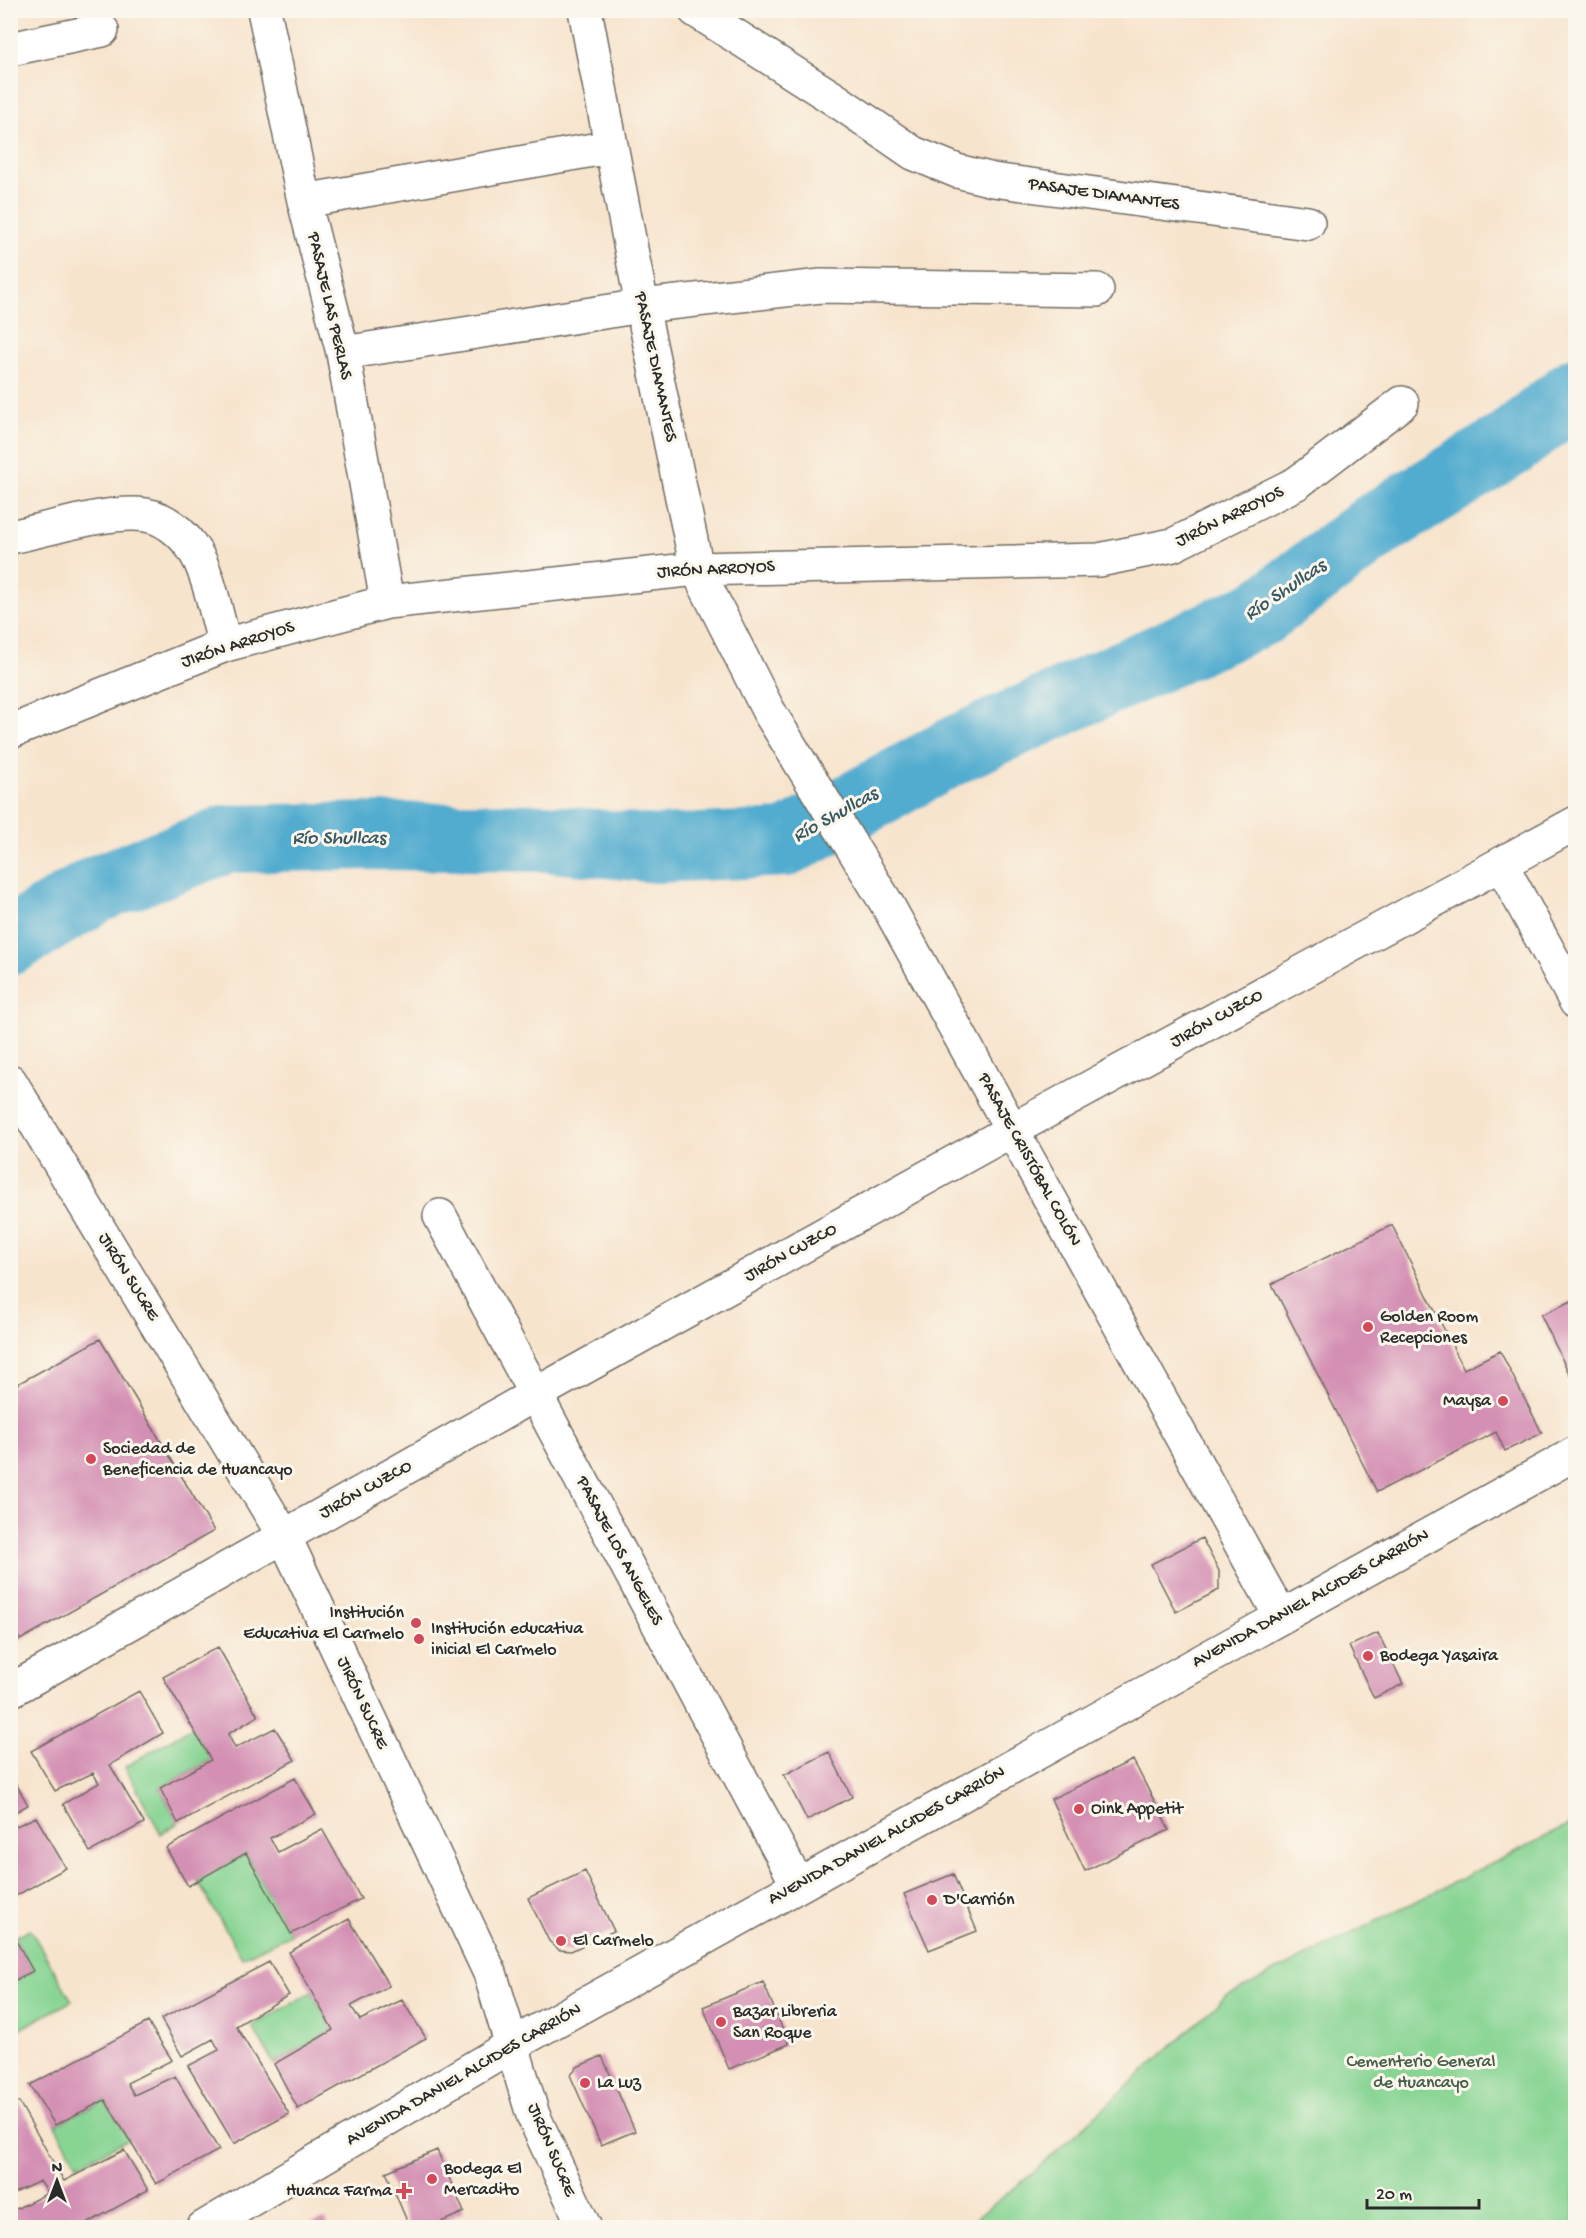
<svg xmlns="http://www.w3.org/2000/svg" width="1586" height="2238" font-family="'Gochi Hand',sans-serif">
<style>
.green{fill:#87d493;stroke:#59805f;stroke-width:1.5}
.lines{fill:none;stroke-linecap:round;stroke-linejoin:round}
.river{stroke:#51accf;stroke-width:68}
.building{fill:#d490b4}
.minor-casing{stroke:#726c64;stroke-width:36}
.major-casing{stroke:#726c64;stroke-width:36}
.minor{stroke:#fff;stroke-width:33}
.major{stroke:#fff;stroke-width:33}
.poi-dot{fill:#d1495b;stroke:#fbf7ec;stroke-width:2}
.labels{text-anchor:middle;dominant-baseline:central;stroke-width:6;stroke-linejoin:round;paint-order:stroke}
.street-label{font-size:18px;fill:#2b2b2b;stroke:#fbf7ec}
.poi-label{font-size:18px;fill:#2b2b2b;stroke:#fbf7ec;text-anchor:start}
.park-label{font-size:18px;fill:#475e4a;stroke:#fbf7ec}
.water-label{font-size:20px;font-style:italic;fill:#385864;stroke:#fbf7ec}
</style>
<rect width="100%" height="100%" fill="#fbf7ec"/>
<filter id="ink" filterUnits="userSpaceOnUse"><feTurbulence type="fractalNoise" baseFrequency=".0167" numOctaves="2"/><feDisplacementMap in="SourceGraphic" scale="12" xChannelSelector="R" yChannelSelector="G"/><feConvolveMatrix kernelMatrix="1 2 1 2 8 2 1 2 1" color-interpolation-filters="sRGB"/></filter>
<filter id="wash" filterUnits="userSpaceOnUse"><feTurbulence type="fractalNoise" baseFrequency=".008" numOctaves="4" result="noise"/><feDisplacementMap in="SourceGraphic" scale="24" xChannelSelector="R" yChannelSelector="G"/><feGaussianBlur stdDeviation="1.35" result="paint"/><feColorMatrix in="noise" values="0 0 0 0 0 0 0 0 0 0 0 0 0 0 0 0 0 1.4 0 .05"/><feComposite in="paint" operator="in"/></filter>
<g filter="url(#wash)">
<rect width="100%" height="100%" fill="#f7e4cd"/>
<path class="green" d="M192,1727L211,1760L160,1788L178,1823L161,1834L125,1767Z
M1575,1822V2227H965L1033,2173L1226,1996Z
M246,1853L291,1934L242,1958L197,1880Z
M30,1929L72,2001L11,2034V1983L33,1971L14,1937Z
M312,1992L333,2030L274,2064L252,2026Z
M105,2100L129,2139L77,2165L55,2125Z"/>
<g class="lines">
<path class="river" d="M10,941L97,889L227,839L375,836L544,838L656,849L786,843L961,747L1260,613L1377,525L1511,443L1576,391"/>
</g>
<g id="blocks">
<path class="building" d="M1392,1225L1464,1369L1500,1351L1542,1433L1505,1451L1496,1432L1377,1492L1272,1284Z
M1576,1299V1388L1541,1315Z
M100,1339L214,1531L20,1640L10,1623V1388Z
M1202,1538L1219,1571V1590L1176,1612L1151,1564Z
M1378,1633L1403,1684L1374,1698L1349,1646Z
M218,1647L258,1716L228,1734L235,1748L275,1728L295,1760L178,1823L160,1788L211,1760L163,1677Z
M139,1691L163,1733L110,1765L144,1823L90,1852L63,1804L99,1783L93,1773L55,1791L31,1751Z
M829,1752L852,1797L807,1820L784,1775Z
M1133,1760L1169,1830L1085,1871L1051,1799Z
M10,1773L28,1805L10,1815Z
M295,1778L316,1814L270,1838L278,1852L322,1829L361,1899L291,1934L246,1853L188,1886L166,1848Z
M36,1817L66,1868L10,1899V1829Z
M585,1871L614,1931L571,1951L559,1950L549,1941L528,1898Z
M953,1874L977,1931L929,1950L904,1894Z
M349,1919L389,1986L351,2006L360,2020L402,2000L426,2038L298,2109L274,2064L333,2030L289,1952Z
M14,1937L33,1971L10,1983V1939Z
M269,1962L289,1995L236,2026L289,2114L234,2144L188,2066L219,2050L213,2039L182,2056L161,2019Z
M763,1982L789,2044L729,2069L703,2007Z
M148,2022L172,2060L127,2083L134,2095L175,2076L219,2150L156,2184L105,2100L55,2125L30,2085Z
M602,2056L635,2131L601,2145L570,2075L577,2067Z
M19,2102L64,2181L124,2150L148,2190L79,2228H10V2212L48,2193L40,2181L10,2195V2106Z
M437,2150L464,2212L428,2228H410L386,2172Z
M325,2219L328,2228H302V2227Z"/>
</g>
</g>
<g filter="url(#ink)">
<use href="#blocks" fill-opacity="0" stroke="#726c64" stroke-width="1.5"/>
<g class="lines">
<g class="minor-casing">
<path id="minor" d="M264,10L304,201L343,353L387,602
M585,10L642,306L697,569L768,710L887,904L1280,1615
M695,10L839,102L913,153L957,171L993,180L1308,223
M10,49L102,30
M304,201L610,147
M343,353L642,306L821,286L1097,290
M10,537C47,530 110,509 146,515C170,519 190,540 200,561C212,587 217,618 225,645
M10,732L225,645L387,602L697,569L1099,560L1173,545L1297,483L1402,403
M1501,864L1576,1002
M10,1081L284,1536L490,1973L533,2115L585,2228
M440,1216L798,1885
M10,1691L536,1394L1012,1130L1576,823"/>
</g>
<g class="major-casing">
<path id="major" d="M203,2228L512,2045L1576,1453"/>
</g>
<use href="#minor" class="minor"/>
<use href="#major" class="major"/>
</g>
</g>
<g class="poi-dot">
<circle cx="1368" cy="1327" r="6"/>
<circle cx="1503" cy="1401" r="6"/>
<circle cx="91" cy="1459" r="6"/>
<circle cx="416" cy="1623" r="6"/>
<circle cx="419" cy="1639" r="6"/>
<circle cx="1368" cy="1656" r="6"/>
<circle cx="1079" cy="1809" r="6"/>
<circle cx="932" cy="1900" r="6"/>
<circle cx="561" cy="1941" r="6"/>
<circle cx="721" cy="2022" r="6"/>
<circle cx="585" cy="2083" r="6"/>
<circle cx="432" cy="2179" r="6"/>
<path d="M401 2182h6v6h6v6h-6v6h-6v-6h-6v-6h6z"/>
</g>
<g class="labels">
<g class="street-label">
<text transform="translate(1104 195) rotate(8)">PASAJE DIAMANTES</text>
<text transform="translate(329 306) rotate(77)">PASAJE LAS PERLAS</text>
<text transform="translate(655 367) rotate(78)">PASAJE DIAMANTES</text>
<text transform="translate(1230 517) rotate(-26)">JIRÓN ARROYOS</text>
<text transform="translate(716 570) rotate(-3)">JIRÓN ARROYOS</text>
<text transform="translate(238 645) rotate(-18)">JIRÓN ARROYOS</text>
<text transform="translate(1217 1019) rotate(-29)">JIRÓN CUZCO</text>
<text transform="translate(1029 1160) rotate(61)">PASAJE CRISTÓBAL COLÓN</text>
<text transform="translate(791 1253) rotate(-29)">JIRÓN CUZCO</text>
<text transform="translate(128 1277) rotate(58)">JIRÓN SUCRE</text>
<text transform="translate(366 1490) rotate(-29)">JIRÓN CUZCO</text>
<text transform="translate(619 1551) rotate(62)">PASAJE LOS ANGELES</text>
<text transform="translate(1311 1599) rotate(-29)">AVENIDA DANIEL ALCIDES CARRIÓN</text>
<text transform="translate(362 1703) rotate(65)">JIRÓN SUCRE</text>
<text transform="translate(887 1836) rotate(-29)">AVENIDA DANIEL ALCIDES CARRIÓN</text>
<text transform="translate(464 2075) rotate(-30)">AVENIDA DANIEL ALCIDES CARRIÓN</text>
<text transform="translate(551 2150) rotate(67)">JIRÓN SUCRE</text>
</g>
<g class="poi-label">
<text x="1380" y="1317">Golden Room<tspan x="1380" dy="21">Recepciones</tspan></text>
<text x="1491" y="1401" text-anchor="end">Maysa</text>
<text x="103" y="1449">Sociedad de<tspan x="103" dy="21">Beneficencia de Huancayo</tspan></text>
<text x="404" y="1613" text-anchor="end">Institución<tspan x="404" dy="21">Educativa El Carmelo</tspan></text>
<text x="431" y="1629">Institución educativa<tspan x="431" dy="21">inicial El Carmelo</tspan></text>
<text x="1380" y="1656">Bodega Yasaira</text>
<text x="1091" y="1809">Oink Appetit</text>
<text x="944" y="1900">D'Carrión</text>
<text x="573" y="1941">El Carmelo</text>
<text x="733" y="2012">Bazar Libreria<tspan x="733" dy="21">San Roque</tspan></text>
<text x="597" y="2083">La Luz</text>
<text x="444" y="2169">Bodega El<tspan x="444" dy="21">Mercadito</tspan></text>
<text x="392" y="2191" text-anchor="end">Huanca Farma</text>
</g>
<g class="park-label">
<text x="1421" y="2062">Cementerio General<tspan x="1421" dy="21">de Huancayo</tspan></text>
</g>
<g class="water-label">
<text transform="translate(1286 591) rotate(-34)">Río Shullcas</text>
<text transform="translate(836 816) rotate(-29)">Río Shullcas</text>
<text x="339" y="839">Río Shullcas</text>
</g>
</g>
<rect width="1586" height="2238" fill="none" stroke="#fbf7ec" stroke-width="36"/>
<g transform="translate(57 2181)" stroke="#fbf7ec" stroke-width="4.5" paint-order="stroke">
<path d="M0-4.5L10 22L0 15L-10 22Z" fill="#2b2b2b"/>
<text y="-9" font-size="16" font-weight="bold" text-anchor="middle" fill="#2b2b2b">N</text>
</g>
<path d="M1367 2199v9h112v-9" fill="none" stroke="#2b2b2b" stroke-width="3"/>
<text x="1376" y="2199" font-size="18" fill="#2b2b2b" stroke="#fbf7ec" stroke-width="4.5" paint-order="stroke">20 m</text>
</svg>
